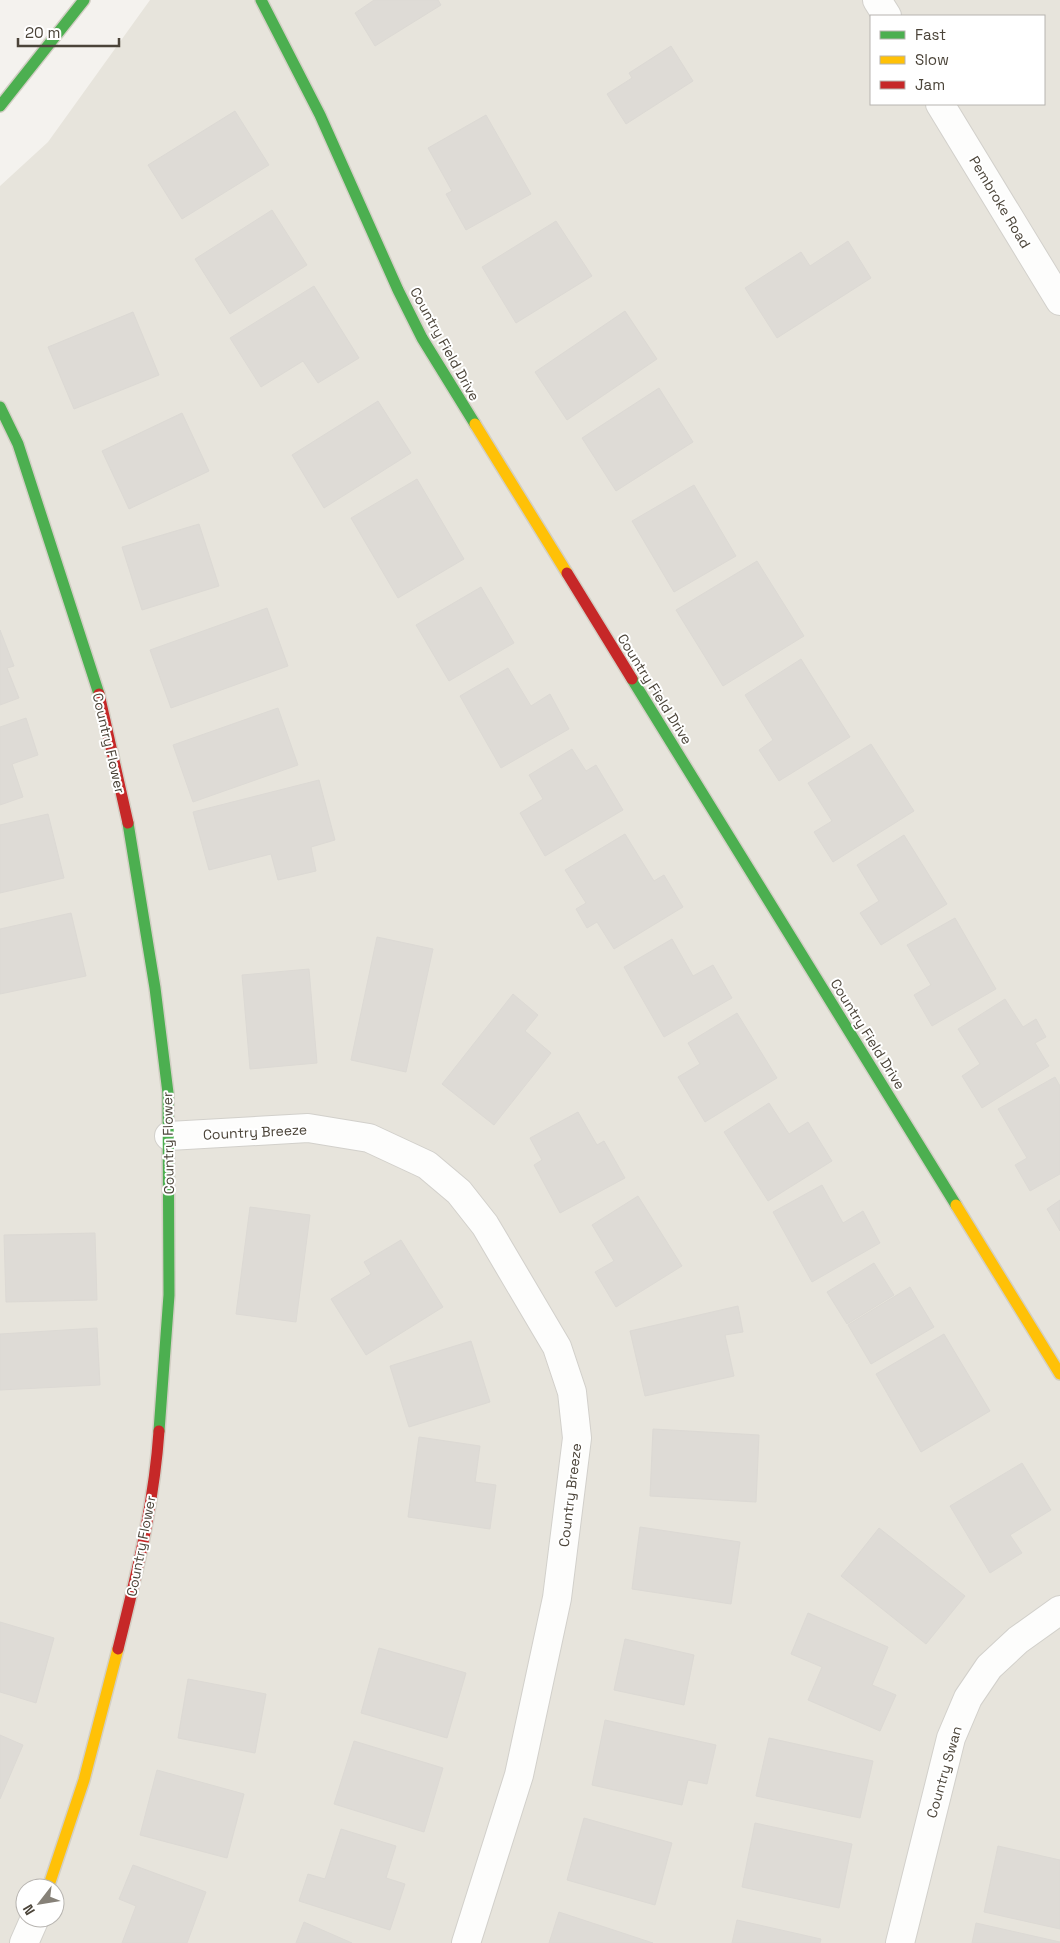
<svg xmlns="http://www.w3.org/2000/svg" width="1060" height="1943" font-family="'Space Grotesk',sans-serif">
<style>
.residential{fill:#e7e4dc;fill-rule:evenodd}
.building{fill:#dedbd6;stroke:#dcd9d4}
.lines{fill:none;stroke-linecap:round;stroke-linejoin:round}
.street-casing{stroke:#d2d0cb;stroke-width:30}
.fast-casing{stroke:#d3cfc5;stroke-width:14}
.slow-casing{stroke:#d3cfc5;stroke-width:14}
.jam-casing{stroke:#d3cfc5;stroke-width:14}
.street{stroke:#fdfdfc;stroke-width:28}
.fast{stroke:#4caf50;stroke-width:11}
.slow{stroke:#ffc107;stroke-width:11}
.jam{stroke:#c62828;stroke-width:11}
.labels{text-anchor:middle;dominant-baseline:central;stroke-width:4;stroke-linejoin:round;paint-order:stroke}
.street-label{font-size:14px;fill:#4b4439;stroke:#fff}
</style>
<rect width="100%" height="100%" fill="#f4f2ee"/>
<path class="residential" d="M150,0H1060V1943H0V186L48,142ZM871,16H1044V104H871ZM25,1888H55V1918H25Z"/>
<path class="building" d="M374,0H438L441,5L375,46L355,13Z
M671,46L693,81L626,124L607,94L632,78L629,73Z
M235,111L269,165L182,219L148,165Z
M486,115L531,194L466,230L446,194L452,191L428,148Z
M272,210L307,265L230,314L195,259Z
M556,221L592,276L516,323L482,267Z
M848,241L871,278L777,338L745,288L801,252L810,266Z
M314,286L359,358L318,383L303,361L261,387L230,338Z
M625,311L657,359L567,420L535,372Z
M133,312L159,375L74,409L48,347Z
M659,388L693,442L616,491L582,438Z
M378,401L411,453L324,508L292,455Z
M182,413L209,471L129,509L102,451Z
M417,479L464,559L398,598L351,518Z
M694,485L736,556L674,592L632,521Z
M199,524L219,586L142,610L122,547Z
M757,561L804,636L723,686L676,610Z
M481,587L514,643L449,681L416,625Z
M267,608L288,666L171,708L150,650Z
M0,630L14,666L7,668L19,698L0,705Z
M801,659L850,737L779,781L759,750L773,740L745,695Z
M508,668L531,706L550,694L569,729L501,768L460,696Z
M278,708L298,765L193,802L173,745Z
M26,718L38,755L12,764L23,797L0,805V727Z
M871,744L914,811L833,862L814,832L832,821L808,783Z
M572,749L586,771L596,765L623,810L545,856L520,813L543,799L529,775Z
M319,780L335,840L311,847L316,871L278,880L271,854L209,870L193,812Z
M48,814L64,878L0,893V825Z
M625,834L654,881L664,875L683,907L614,949L597,922L587,928L576,909L586,903L565,870Z
M904,835L947,904L881,945L860,913L879,901L857,865Z
M71,913L86,976L0,994V929Z
M955,918L996,989L932,1026L914,995L931,985L907,945Z
M377,937L433,949L406,1072L351,1060Z
M672,939L693,976L713,965L732,998L664,1037L624,967Z
M309,969L317,1063L250,1069L242,975Z
M513,994L538,1015L525,1031L551,1053L494,1125L442,1084Z
M1005,999L1023,1027L1036,1019L1046,1037L1035,1043L1049,1066L982,1108L962,1076L980,1064L958,1029Z
M737,1013L777,1078L705,1122L678,1077L700,1064L688,1043Z
M1055,1077L1060,1086V1174L1030,1191L1015,1165L1027,1158L998,1109Z
M769,1103L789,1134L808,1122L832,1161L768,1201L724,1132Z
M578,1112L597,1145L604,1141L625,1178L560,1213L534,1165L542,1160L530,1138Z
M822,1185L843,1223L863,1211L880,1243L812,1282L773,1212Z
M638,1196L682,1266L616,1307L595,1272L614,1261L592,1225Z
M1060,1200V1231L1047,1209Z
M250,1207L310,1215L296,1322L236,1314Z
M95,1233L97,1300L6,1302L4,1235Z
M401,1240L443,1307L366,1355L331,1299L371,1274L364,1262Z
M874,1263L894,1295L847,1324L827,1292Z
M910,1287L934,1327L871,1364L848,1325Z
M738,1306L743,1332L725,1335L734,1376L645,1396L630,1331Z
M97,1328L100,1385L0,1390V1334Z
M944,1334L990,1411L921,1452L876,1374Z
M471,1341L490,1402L409,1427L390,1366Z
M653,1429L759,1435L756,1502L650,1496Z
M419,1437L480,1446L475,1482L496,1485L490,1529L408,1517Z
M1022,1463L1051,1510L1010,1535L1022,1553L990,1573L950,1506Z
M640,1527L740,1542L731,1604L632,1589Z
M879,1528L965,1596L926,1644L841,1576Z
M808,1613L888,1647L872,1685L896,1695L880,1731L808,1700L822,1667L791,1654Z
M0,1622L54,1638L36,1703L0,1692Z
M625,1639L694,1655L684,1705L614,1690Z
M379,1648L466,1673L447,1738L361,1713Z
M188,1679L266,1694L255,1753L178,1738Z
M605,1720L716,1745L707,1784L688,1780L682,1805L592,1785Z
M0,1735L23,1745L0,1799Z
M769,1738L873,1761L860,1818L756,1796Z
M354,1741L443,1768L424,1832L334,1804Z
M157,1770L244,1794L227,1858L140,1835Z
M584,1818L672,1843L655,1905L567,1880Z
M755,1823L852,1844L839,1908L742,1887Z
M341,1829L396,1846L386,1878L405,1884L390,1930L299,1901L308,1874L325,1879Z
M998,1846L1060,1860V1929L984,1912Z
M133,1865L206,1892L187,1943H122L136,1906L119,1899Z
M559,1912L653,1943H549Z
M737,1920L821,1939L820,1943H732Z
M304,1922L352,1943H296Z
M976,1923L1060,1942V1943H972Z"/>
<g class="lines">
<g class="street-casing">
<path id="street" d="M877,0L887,16
M940,104L1060,301
M169,1136L308,1128L369,1138L427,1165L459,1192L485,1225L557,1347L572,1392L577,1438L557,1598L519,1775L466,1943
M24,1943L35,1918
M900,1943L951,1738L968,1698L989,1667L1018,1640L1060,1610"/>
</g>
<g class="fast-casing">
<path id="fast" d="M261,0L320,115L398,290L422,338L475,424
M0,106L84,0
M0,407L18,444L99,694
M632,679L956,1205
M128,823L155,988L168,1093L169,1295L159,1431"/>
</g>
<g class="slow-casing">
<path id="slow" d="M475,424L567,573
M956,1205L1060,1374
M48,1888L84,1780L118,1649"/>
</g>
<g class="jam-casing">
<path id="jam" d="M567,573L632,679
M99,694L128,823
M118,1649C136,1577 154,1505 159,1431"/>
</g>
<use href="#street" class="street"/>
<use href="#fast" class="fast"/>
<use href="#slow" class="slow"/>
<use href="#jam" class="jam"/>
</g>
<g class="labels">
<g class="street-label">
<text transform="translate(1000 202) rotate(59)">Pembroke Road</text>
<text transform="translate(445 344) rotate(61)">Country Field Drive</text>
<text transform="translate(655 689) rotate(58)">Country Field Drive</text>
<text transform="translate(109 743) rotate(77)">Country Flower</text>
<text transform="translate(868 1034) rotate(58)">Country Field Drive</text>
<text transform="translate(255 1132) rotate(-3)">Country Breeze</text>
<text transform="translate(168 1143) rotate(-91)">Country Flower</text>
<text transform="translate(570 1495) rotate(-83)">Country Breeze</text>
<text transform="translate(141 1546) rotate(-79)">Country Flower</text>
<text transform="translate(944 1772) rotate(-74)">Country Swan</text>
</g>
</g>
<rect x="870" y="15" width="175" height="90" fill="#ffffff" stroke="#b7b4b0"/>
<rect x="880" y="31" width="25" height="8" fill="#4caf50" stroke="#b7b4b0"/>
<text x="915" y="40" font-size="15" fill="#4b4439">Fast</text>
<rect x="880" y="56" width="25" height="8" fill="#ffc107" stroke="#b7b4b0"/>
<text x="915" y="65" font-size="15" fill="#4b4439">Slow</text>
<rect x="880" y="81" width="25" height="8" fill="#c62828" stroke="#b7b4b0"/>
<text x="915" y="90" font-size="15" fill="#4b4439">Jam</text>
<g transform="translate(40 1903) rotate(239)"><circle r="24" fill="#ffffff" stroke="#b7b4b0"/>
<path d="M0-4L9 19L0 12L-9 19Z" fill="#868178"/>
<text y="-8" font-size="14" font-weight="bold" text-anchor="middle" fill="#4b4439">N</text>
</g>
<path d="M18 38v8h101v-8" fill="none" stroke="#4b4439" stroke-width="2.5"/>
<text x="25" y="38" font-size="15" fill="#4b4439" stroke="#ffffff" stroke-width="4" paint-order="stroke">20 m</text>
</svg>
